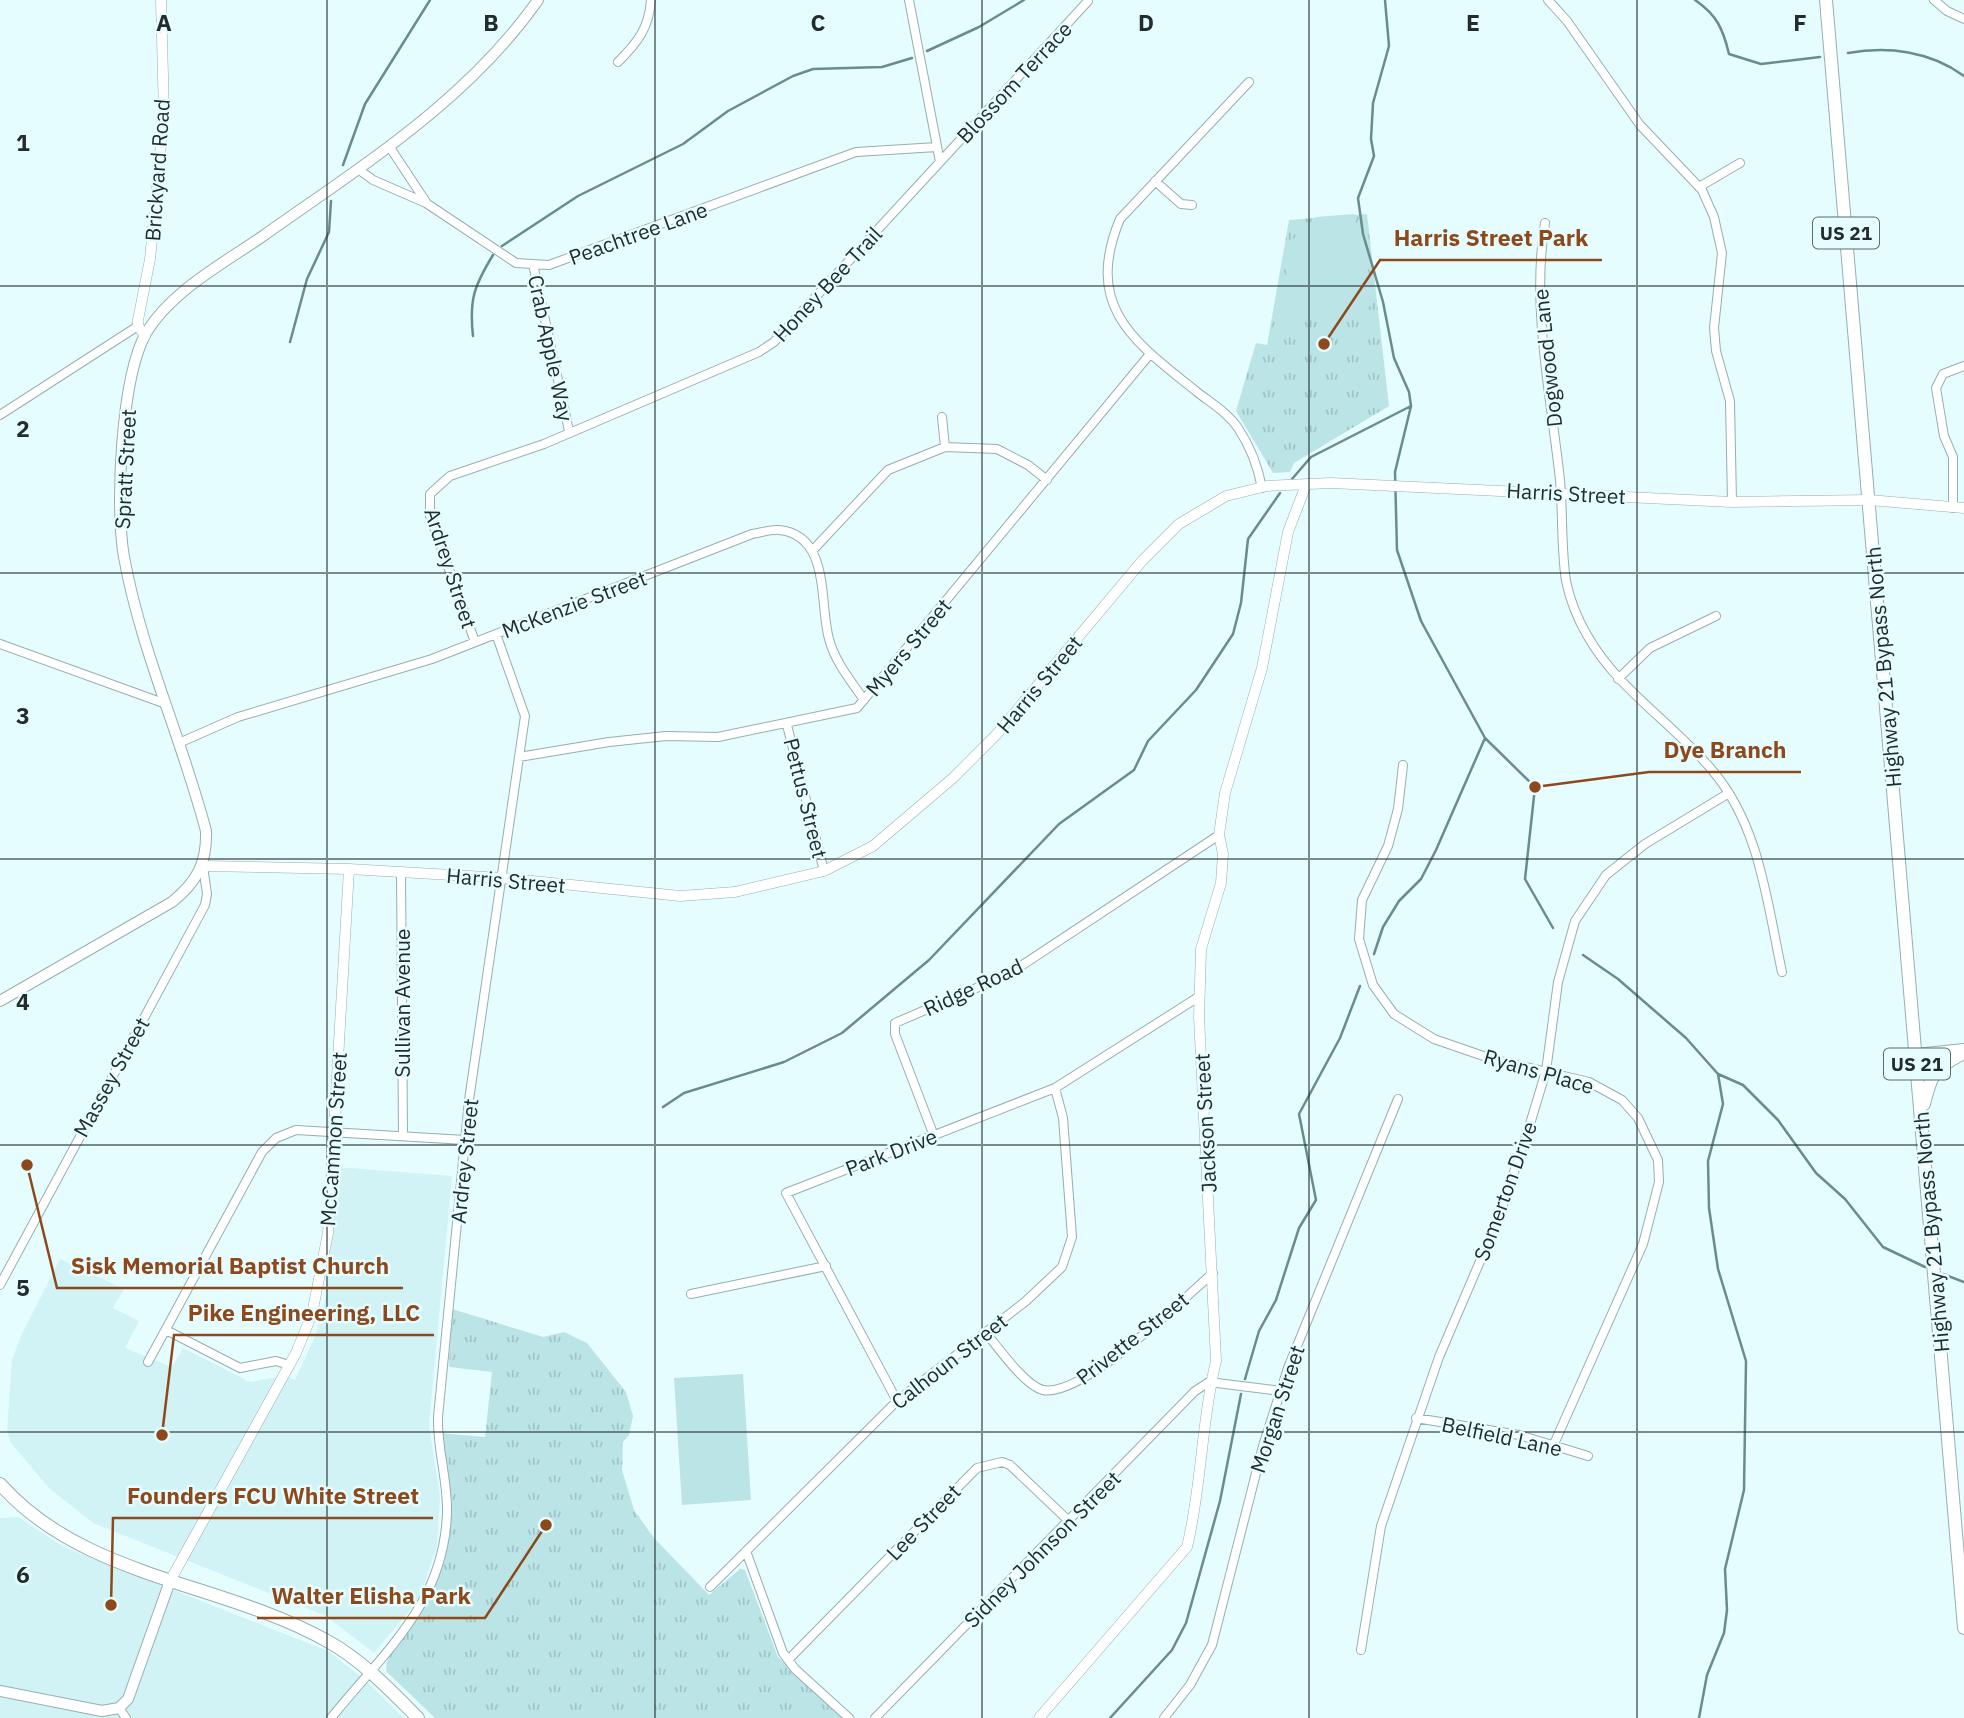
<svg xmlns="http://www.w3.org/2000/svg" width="1964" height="1718" font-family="'IBM Plex Sans',sans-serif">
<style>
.built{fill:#d1f3f5}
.park{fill:url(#park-tufts)}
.pitch{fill:#bbe4e7}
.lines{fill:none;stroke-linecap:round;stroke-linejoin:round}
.stream{stroke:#698c8e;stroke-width:2.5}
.minor-casing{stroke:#97aeaf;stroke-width:10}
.tertiary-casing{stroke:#97aeaf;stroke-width:11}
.secondary-casing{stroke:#97aeaf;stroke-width:12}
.primary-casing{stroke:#97aeaf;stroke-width:14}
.minor{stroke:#fff;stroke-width:8}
.tertiary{stroke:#fff;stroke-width:10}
.secondary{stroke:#fff;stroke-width:10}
.primary{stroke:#fff;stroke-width:12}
.grid{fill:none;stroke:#232c2c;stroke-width:2;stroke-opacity:0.55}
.labels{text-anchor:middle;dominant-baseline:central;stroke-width:5;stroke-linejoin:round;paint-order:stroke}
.shield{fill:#e5fdff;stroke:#5d6b6b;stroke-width:2}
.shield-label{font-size:19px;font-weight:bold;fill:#232c2c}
.street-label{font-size:21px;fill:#232c2c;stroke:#e5fdff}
.grid-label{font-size:23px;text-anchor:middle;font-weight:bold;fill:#232c2c;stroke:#e5fdff;stroke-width:5;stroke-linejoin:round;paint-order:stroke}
.leader{fill:none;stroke:#8d491b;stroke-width:2.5}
.callout-dot{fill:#8d491b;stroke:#e5fdff;stroke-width:2.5}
.callout-label{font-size:23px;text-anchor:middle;font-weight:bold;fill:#8d491b;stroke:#e5fdff;stroke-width:5;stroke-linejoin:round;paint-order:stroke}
</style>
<defs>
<pattern id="park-tufts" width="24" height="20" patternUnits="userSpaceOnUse" patternTransform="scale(1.75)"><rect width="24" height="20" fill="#bbe4e7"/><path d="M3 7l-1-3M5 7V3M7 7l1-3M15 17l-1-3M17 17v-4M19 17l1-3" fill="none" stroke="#a0c4c6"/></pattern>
</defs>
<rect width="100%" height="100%" fill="#e5fdff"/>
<path class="built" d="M337,1167L452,1176L429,1425L440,1497L437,1546L422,1590L411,1609L374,1653L326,1616L93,1523L49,1488L11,1443L7,1432L12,1360L21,1336L60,1259L124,1289L113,1308L139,1321L125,1348L172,1367L183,1348L250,1382L283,1376L295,1380L316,1334L327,1293Z
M18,1517L64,1547L328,1651L363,1678L404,1718H0V1518Z"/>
<path class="park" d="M1367,214L1389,406L1294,463L1290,472L1273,473L1236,411L1256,343L1267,345L1289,220Z
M452,1309L543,1337L564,1332L587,1343L626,1392L633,1416L629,1435L623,1442L622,1470L634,1510L654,1538L709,1595L740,1569L745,1570L778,1657L844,1718H435L386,1671C387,1642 417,1622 429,1597C456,1544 446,1489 439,1433L485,1437L492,1372L449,1367Z"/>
<path class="pitch" d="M1354,214L1370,306C1355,322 1303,319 1280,321L1290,242L1316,217Z
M743,1374L751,1500L682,1505L674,1378Z"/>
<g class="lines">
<path class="stream" d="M1385,0L1389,46L1373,103L1371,139L1374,156L1358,198L1363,234L1383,302L1394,358L1409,392L1411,406L1395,472L1397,550L1421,621L1485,738L1535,787L1525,879L1553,928
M1695,0C1717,15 1723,29 1729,54L1761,64L1820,57
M927,51L979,27L1024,0
M1848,53C1888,46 1930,51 1964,76
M343,165L365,104L430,0
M502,246L578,196L683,144L728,111L793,76L813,69L882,67L912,58
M473,336C469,300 474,286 493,255
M290,342L307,279L329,232L331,201
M1292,479L1311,457L1411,406
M1374,954L1383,927L1399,901L1421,879L1436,850L1485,738
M1583,955L1618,979L1686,1038L1718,1074L1743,1085L1778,1120L1816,1173L1845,1199L1883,1247L1925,1267
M663,1107L684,1093L784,1062L842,1033L929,960L1059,824L1134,770L1148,741L1196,690L1233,634L1241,603L1248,539L1280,493
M1943,1274L1964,1282
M1245,1379L1259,1331L1276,1300L1299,1228L1316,1200L1299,1114L1340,1038L1360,986
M1110,1718L1172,1650L1186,1623L1220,1501L1241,1394
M1699,1718L1707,1675L1724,1633L1727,1610L1725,1569L1744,1490L1746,1361L1718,1269L1709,1208L1708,1161L1723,1104L1718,1074"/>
<g class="minor-casing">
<path id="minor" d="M1548,0L1567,21L1640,125L1702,190L1714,217L1722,253L1714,328L1716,351L1730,401L1732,502
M1934,0L1947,11L1964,19
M618,62C638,42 649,28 651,0
M1249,82L1120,219C1083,308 1135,342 1197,392C1211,403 1228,413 1238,428C1250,446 1258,467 1262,488
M389,146L426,202
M940,162L1088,1
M358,169L373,180L426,203L516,263L549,265L856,152L937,147
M1155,181L1181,204L1192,205
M1699,187L1740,163
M1545,223C1531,306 1551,396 1560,480C1563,513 1561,548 1566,581C1570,600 1577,618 1587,635C1617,689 1673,723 1712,770C1760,826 1767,903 1782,972
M533,264L569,431
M0,415L138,326
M942,417L945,447
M1953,508V457L1944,436L1936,388L1943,374L1964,366
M812,551L888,470L945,447L997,449L1028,465L1047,480
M475,642L430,516V494L450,476L544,444L759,352L774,342L940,162L909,0
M0,644L166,704
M1618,679L1650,648L1716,616
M787,725L824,871
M179,743L238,717L432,659L752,534C760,533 771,529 779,530C831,535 819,604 829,639C835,662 851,681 864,700
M519,757L609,742L666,736L718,737L857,708L1150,354
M1403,765L1398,809L1388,846L1362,900L1359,939L1373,985L1394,1014L1434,1039L1492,1059L1589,1082L1622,1100L1638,1118L1658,1160L1659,1182L1643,1244L1554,1444
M401,872L403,1135
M1916,1053L1964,1048
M934,1136L895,1034V1023L1009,974L1219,835
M0,1285L205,905L207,894L203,866
M691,1294L826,1266
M166,1330L240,1368L276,1361L289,1365
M986,1333C998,1347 1025,1386 1043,1390C1082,1398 1182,1300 1213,1273
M148,1362L262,1152L276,1138L296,1130L465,1140
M897,1401L786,1193L1055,1088L1200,996
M1416,1418L1519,1435L1588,1456
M746,1551L783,1653L795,1669L849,1718
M710,1587L897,1401L1026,1301L1062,1267L1072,1237L1063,1118L1055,1088
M1361,1650L1381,1526L1439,1357L1499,1217L1530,1124L1546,1071L1558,982L1575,921L1606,875L1645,844L1729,793
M788,1660L977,1468L1002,1462L1010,1465L1070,1522
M119,1708L126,1718
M331,1718C384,1652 444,1604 447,1513C448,1480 437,1450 438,1417L469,1100L525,716L496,634
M875,1718L1195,1391L1209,1382L1281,1391
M1164,1718L1190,1685L1212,1645L1263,1446L1288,1368L1398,1099"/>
</g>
<g class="tertiary-casing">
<path id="tertiary" d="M145,336L138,326V320L150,259L164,114L161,0
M203,866L349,869L503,878L680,896L735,892L824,871L873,846L953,778L996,735L1142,561L1179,524L1226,496L1267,486L1331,483L1732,502L1869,500L1964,508
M170,1581L296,1353L312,1314L328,1233L349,869
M1039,1718L1187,1547C1202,1486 1201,1422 1216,1361L1199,1017L1201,949L1221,883L1223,854L1219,835L1225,793L1262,668L1288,532L1306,485"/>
</g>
<g class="secondary-casing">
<path id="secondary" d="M0,1001L172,902C197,882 207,863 206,831C182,739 141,651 124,557C115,507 121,378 146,333C171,291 224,263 263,236C363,165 467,101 538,0
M0,1691L102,1711L119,1708L128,1699L170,1581"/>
</g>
<g class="primary-casing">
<path id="primary" d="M1826,0L1964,1628
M1924,1104C1932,1072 1934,1068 1964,1053
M0,1484C84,1579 224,1582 329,1642C363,1661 391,1691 418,1718"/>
</g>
<use href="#minor" class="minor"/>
<use href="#tertiary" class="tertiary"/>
<use href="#secondary" class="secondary"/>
<use href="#primary" class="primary"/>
</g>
<path class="grid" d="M327,0V1718M655,0V1718M982,0V1718M1309,0V1718M1637,0V1718M0,286H1964M0,573H1964M0,859H1964M0,1145H1964M0,1432H1964"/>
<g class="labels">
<g class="shield">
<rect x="1813" y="217.5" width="66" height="31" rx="5"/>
<rect x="1884" y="1048.5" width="66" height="31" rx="5"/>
</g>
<g class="shield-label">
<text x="1846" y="233">US 21</text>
<text x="1917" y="1064">US 21</text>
</g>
<g class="street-label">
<text transform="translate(1014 82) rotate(-47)">Blossom Terrace</text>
<text transform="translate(157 170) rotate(-86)">Brickyard Road</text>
<text transform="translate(638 233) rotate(-20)">Peachtree Lane</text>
<text transform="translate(827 284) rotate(-47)">Honey Bee Trail</text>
<text transform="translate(551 348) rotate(78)">Crab Apple Way</text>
<text transform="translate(1547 358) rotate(-96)">Dogwood Lane</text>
<text transform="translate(125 469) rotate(-87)">Spratt Street</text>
<text transform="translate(1566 493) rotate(3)">Harris Street</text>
<text transform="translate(451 568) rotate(72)">Ardrey Street</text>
<text transform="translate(574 604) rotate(-21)">McKenzie Street</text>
<text transform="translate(908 647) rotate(-50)">Myers Street</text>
<text transform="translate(1883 667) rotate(-95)">Highway 21 Bypass North</text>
<text transform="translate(1039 684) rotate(-50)">Harris Street</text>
<text transform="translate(806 798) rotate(76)">Pettus Street</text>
<text transform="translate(506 880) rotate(5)">Harris Street</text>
<text transform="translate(973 987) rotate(-25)">Ridge Road</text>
<text transform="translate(402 1003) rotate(-90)">Sullivan Avenue</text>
<text transform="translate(1539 1071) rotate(16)">Ryans Place</text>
<text transform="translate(111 1077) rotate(-61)">Massey Street</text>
<text transform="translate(1205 1123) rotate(-93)">Jackson Street</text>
<text transform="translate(333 1139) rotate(-86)">McCammon Street</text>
<text transform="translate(891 1152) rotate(-21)">Park Drive</text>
<text transform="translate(464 1161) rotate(-84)">Ardrey Street</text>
<text transform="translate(1505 1191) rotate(-70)">Somerton Drive</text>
<text transform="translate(1931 1232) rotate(-95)">Highway 21 Bypass North</text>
<text transform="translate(1132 1338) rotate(-38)">Privette Street</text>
<text transform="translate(949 1361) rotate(-38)">Calhoun Street</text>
<text transform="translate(1277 1409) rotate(-72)">Morgan Street</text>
<text transform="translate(1502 1436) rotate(12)">Belfield Lane</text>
<text transform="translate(923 1522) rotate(-46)">Lee Street</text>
<text transform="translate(1042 1549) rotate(-45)">Sidney Johnson Street</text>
</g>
</g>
<g class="grid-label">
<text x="164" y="31">A</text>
<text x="491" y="31">B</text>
<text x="818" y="31">C</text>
<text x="1146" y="31">D</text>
<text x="1473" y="31">E</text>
<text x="1800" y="31">F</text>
<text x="23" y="151">1</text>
<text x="23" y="437">2</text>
<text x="23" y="724">3</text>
<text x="23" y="1010">4</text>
<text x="23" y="1296">5</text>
<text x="23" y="1583">6</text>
</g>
<path class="leader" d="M1324 344L1380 260H1602M1535 787L1649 772H1801M27 1165L57 1288H403M162 1435L174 1335H434M111 1605L113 1518H433M546 1525L485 1618H257"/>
<g class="callout-dot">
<circle cx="1324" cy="344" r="7"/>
<circle cx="1535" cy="787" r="7"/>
<circle cx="27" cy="1165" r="7"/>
<circle cx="162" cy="1435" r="7"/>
<circle cx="111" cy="1605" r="7"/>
<circle cx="546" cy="1525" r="7"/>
</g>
<g class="callout-label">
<text x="1491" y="246">Harris Street Park</text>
<text x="1725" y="758">Dye Branch</text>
<text x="230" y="1274">Sisk Memorial Baptist Church</text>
<text x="304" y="1321">Pike Engineering, LLC</text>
<text x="273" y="1504">Founders FCU White Street</text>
<text x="371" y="1604">Walter Elisha Park</text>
</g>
</svg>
